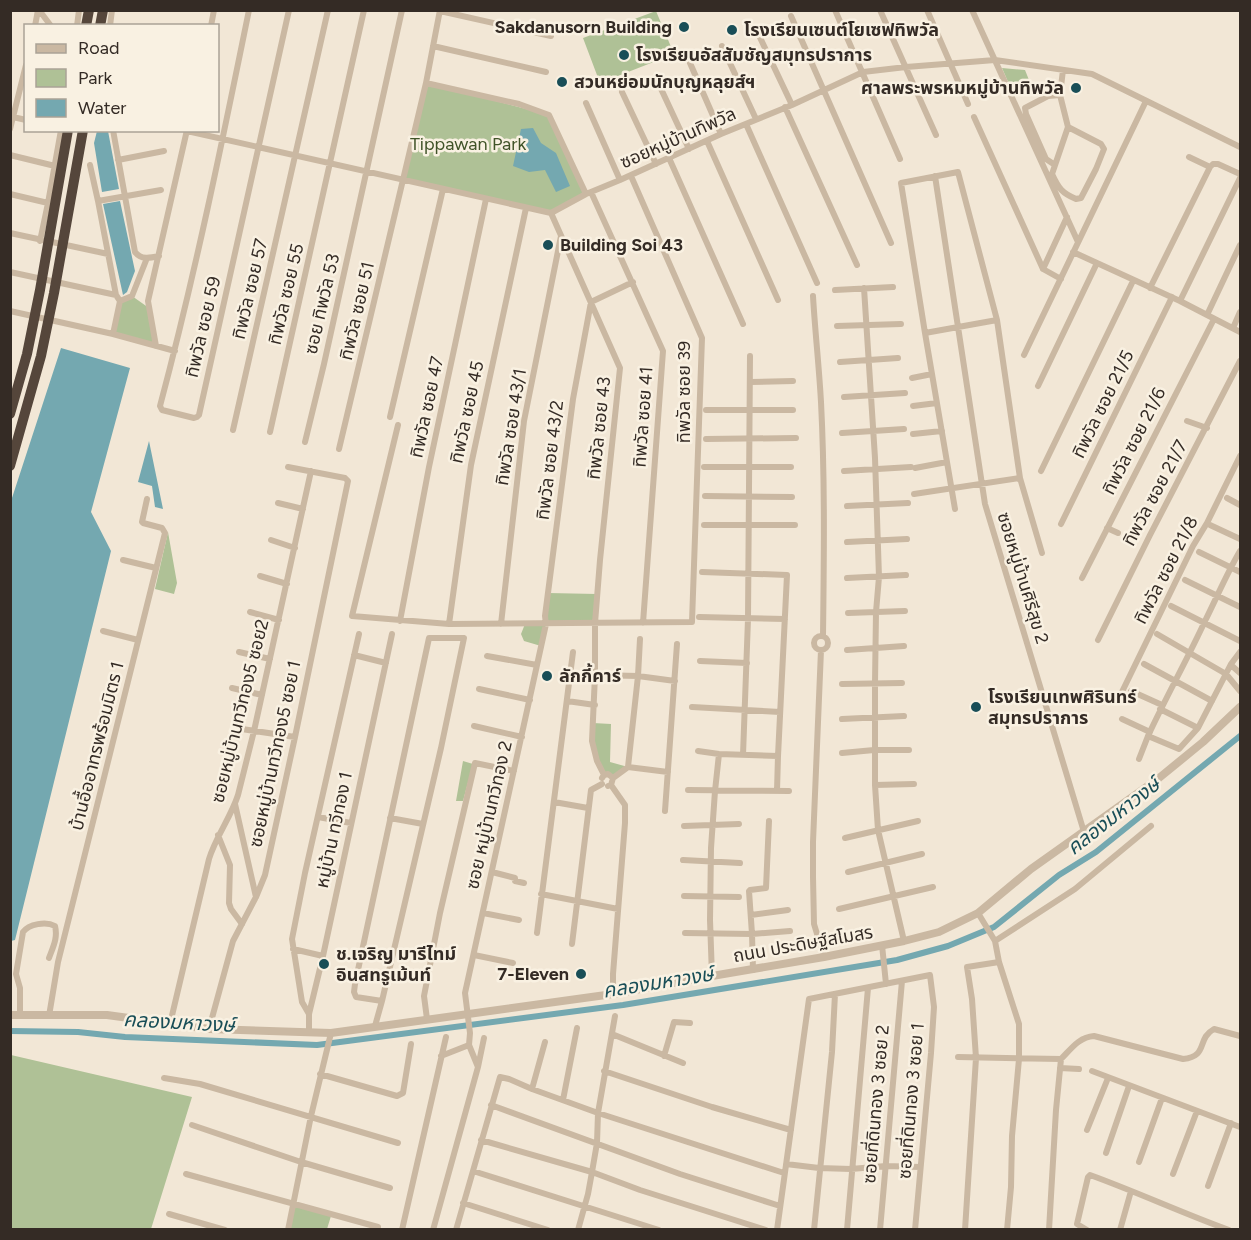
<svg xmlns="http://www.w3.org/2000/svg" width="1251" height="1240" font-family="Figtree,'Noto Sans Thai',sans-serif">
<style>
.green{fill:#afc196}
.water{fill:#74a8b0}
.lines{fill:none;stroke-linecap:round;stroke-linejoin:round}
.canal{stroke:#74a8b0;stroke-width:6}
.minor{stroke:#cab8a2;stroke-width:6}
.tertiary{stroke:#cab8a2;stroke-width:8}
.motorway{stroke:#55463b;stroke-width:10}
.motorway-bridge{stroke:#55463b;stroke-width:10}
.poi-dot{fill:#194e57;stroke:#f9f1e2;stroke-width:2}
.labels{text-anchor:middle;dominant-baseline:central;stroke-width:5;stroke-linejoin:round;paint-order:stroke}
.poi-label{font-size:18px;font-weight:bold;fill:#342b25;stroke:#f9f1e2;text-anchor:start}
.street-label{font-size:18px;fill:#342b25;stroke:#f9f1e2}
.park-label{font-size:18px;fill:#405328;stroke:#f9f1e2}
.water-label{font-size:20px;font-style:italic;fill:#194e57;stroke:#f9f1e2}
</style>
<rect width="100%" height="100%" fill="#f2e7d6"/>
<path class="green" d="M656,11L674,54L600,83L583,38Z
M1002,68L1025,70L1031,85L1013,93Z
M426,83L549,115L586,194L551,213L403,180Z
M132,296L149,308L156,346L113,334L120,301Z
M168,532L177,583L174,594L155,589Z
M548,593L597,594L595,623L546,624L541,646L524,641L521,634L525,624H546Z
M593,723L611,724L610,762L628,767L613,778L604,775L592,741Z
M463,761L473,764L463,801H456Z
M11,1055L192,1097L151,1229H11Z
M293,1205L331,1216L327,1229L288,1230Z"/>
<path class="water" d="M533,128L541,143L556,153L570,186L556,192L545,170L529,172L513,166L521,129Z
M97,131H108L119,189L102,192L94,143Z
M120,201L135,271L127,292L123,295L103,204Z
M61,348L130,368L91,512L111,551L15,940L11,941V501Z
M149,441L163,509L155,507L152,486L138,482Z"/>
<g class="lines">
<path class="canal" d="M10,1031L78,1032L125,1037L317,1045L623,1005L897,960L948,946L994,927L1059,875L1096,852L1240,736"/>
<path class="minor" d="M39,10L51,26
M249,10C222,143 195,275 160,406L162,410L194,418L197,417L199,415L289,10
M835,10L900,159
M880,10L936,135
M927,10L968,104
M972,10L1078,242
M440,11L551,36
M791,16L891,243
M35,26L38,10
M77,26L79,10
M110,26L112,10
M211,26L214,10
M756,29L792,105
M433,46L546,72
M722,46L756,119
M690,63L721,134
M1063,70L1060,95L1068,127L1052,174C1059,189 1062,193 1076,199L1081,198L1096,169L1104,149L1101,144L1068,127
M656,78L689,149
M426,83L519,104L549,115L586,194
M622,92L656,164
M586,103L620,180
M785,107L857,265
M13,117L26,120
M974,117L1043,269L1061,279
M746,124L817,283
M10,129L26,65
M113,130L135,252C141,260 150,258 159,256
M187,131L551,213L586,194L620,180L721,134L792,105L863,72L906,67L995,60L1092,74L1240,147
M707,141L778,300
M10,155L55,166
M1189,157L1210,167
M669,158L743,324
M118,160L164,151
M90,165L98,201L116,295L120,301
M1055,165L1046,159L1026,114L1025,108L1048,96L1060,95
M1210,167L1213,164H1218L1240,174
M935,176L985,504L1084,832
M591,192L663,351L643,623
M10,194L48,203L61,130
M98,201L161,190
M551,213L620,368L600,560L595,623V675L592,741L597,761L604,775
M10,233L108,254
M40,241L48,203
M1073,252L1180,301L1240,332
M1043,269L1067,217
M10,272L116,295
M864,288L875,458L879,577L876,612L875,683V785L878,830L904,941
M1150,288L1210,167
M835,290L893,287
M813,296C815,331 819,366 821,402C825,480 824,558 823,636
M1180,301L1240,178
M10,311L113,334L175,351
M1207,315L1240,245
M837,326L901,324
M1233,328L1240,312
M925,333L901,183L958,172L997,320L1020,478L1042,553
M113,334L120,301L132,296L147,258
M156,346L148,301L187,130
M1024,355L1146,101
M840,362L898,358
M912,378L932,374
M751,382L793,381
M1038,386L1097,263
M844,397L905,393
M913,406L937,403
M706,410H793
M390,417L443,189
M1187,421L1207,428
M398,425L352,616L449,624L692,622L702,338L631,176
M233,430L328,10
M270,432L364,10
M842,433L904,429
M913,434L942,431
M706,439L796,438
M305,442L324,364L402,10
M339,449L426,83L440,10
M704,467H791
M915,468L947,462
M844,471L911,467
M1041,471L1133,281
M914,494L1020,478
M705,496L792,497
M1227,498L1240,505
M278,503L303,509
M847,506L908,503
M955,509L925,333L997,320
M1061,524L1172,297
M704,525H795
M1210,525L1240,539
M1107,528L1118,533
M271,540L295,548
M847,542L907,539
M1240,551C1227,573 1217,597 1205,621C1187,660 1166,697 1148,736L1179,749L1198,728L1231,664L1240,652
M1199,552L1240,572
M123,560L156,568
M702,572L787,575L778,756L777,791
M260,576L287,584
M847,578L906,575
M1082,578L1214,319
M1185,580L1240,607
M1171,606L1240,641
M250,612L279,620
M848,613L905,611
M699,617L785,619
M400,621L429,467L486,199
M449,624L471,465L526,208
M501,624L524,421L561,236
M103,631L138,640
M1157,634L1226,674L1240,691
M814 643a7 7 0 1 1 14 0a7 7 0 1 1-14 0Z
M1098,640L1150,535L1240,361
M821,650L813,842V877L814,924L824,957
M847,650L904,646
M239,652L270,659
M354,655L386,663
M487,656L537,665
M700,661L747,663
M1144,664L1212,701
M1231,665L1240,673
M595,675L638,676L675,681
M842,684L902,683
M232,688L262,695
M479,689L530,700
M1131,691L1162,705
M1119,698L1193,546L1207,523L1240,456
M567,701L595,705
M692,707L780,712
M1160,709L1198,728
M842,719L904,716
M1122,719L1150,732
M474,726L522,737
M235,728L295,737
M698,751L719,754L778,756
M842,753L874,750H909
M743,755L748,619L750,356
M1139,759L1148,736
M628,767L638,676L640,639
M602,778L604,775L608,774L613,778
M611,785L625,805V823L613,974V994
M875,785L914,784
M608,786L611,785L613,778L628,767L668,772
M688,790L789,791
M554,802L588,808
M235,804L256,897
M665,811L677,644
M318,817L351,823
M390,818L423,824
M684,826L739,824
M218,835L230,865L229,903L231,909L242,924
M845,838L918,821
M683,860L740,863
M492,872L515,878V881L524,883
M848,872L922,854
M541,894L618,909
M684,896L739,897
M839,909L933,887
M483,913L519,920
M978,913L995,941L999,962L1019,1024V1059L1012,1136L1011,1187L1007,1230
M751,915L788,910
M537,933L573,652
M685,933L752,934L790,931
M995,941L1075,889L1151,826
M572,944L591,790L602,784
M882,945L886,984
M293,949L323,956
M474,955L513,963
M753,970L752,934L749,891L750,890L766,888L769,821
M712,976L710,920L711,848L715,791L719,754
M309,1014L302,1002L292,939L305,873L359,634
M20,1016V988L16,974L23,932C29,924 46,921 55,926C58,938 53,947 49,958
M49,1016L58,962L165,533L162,528L143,523L142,522L147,499
M427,1019L424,996L440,913L475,763L514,771
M170,1024L209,859C216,836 231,817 238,795L254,731L311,471
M375,1026L382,1001L441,748L464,638H429L355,984L354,992L356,997L382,1001
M209,1029L233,941L256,897L265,875L295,737L348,481L345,478L288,467
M309,1032V1014L323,956L392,634
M612,1034L683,1063
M441,1056L469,1045
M664,1056L674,1022L690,1023
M958,1057L1061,1059C1071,1049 1079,1037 1094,1036L1183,1059C1209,1056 1196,1039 1214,1029L1240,1036
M478,1067L484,1038
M1060,1068L1079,1069
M604,1071L712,1107L791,1130
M1092,1071L1240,1127
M320,1074L397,1096L403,1093L411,1044
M164,1078L200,1084L398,1143
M532,1089L545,1042
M563,1100L577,1028
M491,1105L680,1174L780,1206
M192,1125L301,1162L390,1188
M1087,1130L1108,1078
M481,1140L592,1172L640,1190L766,1230
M1106,1153L1129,1086
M1139,1162L1162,1098
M786,1164L819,1168L851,1169L886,1166L920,1167
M473,1171L659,1230
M186,1174L378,1227
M1173,1174L1197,1111
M1208,1186L1231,1123
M463,1203L548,1230
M169,1214L225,1230
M288,1230L311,1116L331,1033
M402,1230L446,1037
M433,1230L478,1067L469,1045L470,1033L465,993L546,624L545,616L573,399L591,302L633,282
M456,1230L500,1077L509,1079L532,1089L598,1113L784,1173
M578,1230L588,1194L592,1172L597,1143L598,1113L615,1016
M777,1230L809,999L930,975L934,1007L931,1053L915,1230
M814,1230L832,1052L835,994
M847,1230L868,988
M880,1230L902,981
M965,1230L976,1058L972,999L967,967L999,962
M1049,1230L1056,1110L1061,1059
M1087,1230L1077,1224L1088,1177L1090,1175C1137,1192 1182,1213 1229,1230
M1120,1230L1131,1191"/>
<path class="tertiary" d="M10,1015H107L209,1029L331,1033L613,994L712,976L824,957L904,941L939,932L978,913L1031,869L1159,778L1203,742L1240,707"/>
<path class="motorway" d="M86,26L89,10
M100,26L103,10"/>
<path class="motorway-bridge" d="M10,414L27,354L40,290L68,130
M10,466L41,356L54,293L83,130"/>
</g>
<g class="poi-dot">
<circle cx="684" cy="27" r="6"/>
<circle cx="732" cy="30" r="6"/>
<circle cx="624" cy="55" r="6"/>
<circle cx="562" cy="82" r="6"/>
<circle cx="1076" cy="88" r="6"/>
<circle cx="548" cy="245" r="6"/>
<circle cx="547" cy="676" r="6"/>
<circle cx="976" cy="707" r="6"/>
<circle cx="324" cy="964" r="6"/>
<circle cx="581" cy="974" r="6"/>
</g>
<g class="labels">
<g class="poi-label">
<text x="672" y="27" text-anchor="end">Sakdanusorn Building</text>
<text x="744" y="30">โรงเรียนเซนต์โยเซฟทิพวัล</text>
<text x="636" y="55">โรงเรียนอัสสัมชัญสมุทรปราการ</text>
<text x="574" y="82">สวนหย่อมนักบุญหลุยส์ฯ</text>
<text x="1064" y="88" text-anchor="end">ศาลพระพรหมหมู่บ้านทิพวัล</text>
<text x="560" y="245">Building Soi 43</text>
<text x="559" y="676">ลักกี้คาร์</text>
<text x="988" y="697">โรงเรียนเทพศิรินทร์<tspan x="988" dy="21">สมุทรปราการ</tspan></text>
<text x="336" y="954">ช.เจริญ มารีไทม์<tspan x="336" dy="21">อินสทรูเม้นท์</tspan></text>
<text x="569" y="974" text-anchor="end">7-Eleven</text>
</g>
<g class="street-label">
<text transform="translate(678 138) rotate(-24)">ซอยหมู่บ้านทิพวัล</text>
<text transform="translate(250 289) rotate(-77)">ทิพวัล ซอย 57</text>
<text transform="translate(286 294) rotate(-77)">ทิพวัล ซอย 55</text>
<text transform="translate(322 304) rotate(-77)">ซอย ทิพวัล 53</text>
<text transform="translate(357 311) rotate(-77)">ทิพวัล ซอย 51</text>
<text transform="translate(203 327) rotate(-77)">ทิพวัล ซอย 59</text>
<text transform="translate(684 392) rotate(-90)">ทิพวัล ซอย 39</text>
<text transform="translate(1103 404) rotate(-64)">ทิพวัล ซอย 21/5</text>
<text transform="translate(427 407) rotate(-78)">ทิพวัล ซอย 47</text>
<text transform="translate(467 412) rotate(-78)">ทิพวัล ซอย 45</text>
<text transform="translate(643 417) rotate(-86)">ทิพวัล ซอย 41</text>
<text transform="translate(511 427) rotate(-81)">ทิพวัล ซอย 43/1</text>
<text transform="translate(599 428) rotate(-84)">ทิพวัล ซอย 43</text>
<text transform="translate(1134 441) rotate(-63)">ทิพวัล ซอย 21/6</text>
<text transform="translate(550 460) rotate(-83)">ทิพวัล ซอย 43/2</text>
<text transform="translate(1155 493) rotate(-62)">ทิพวัล ซอย 21/7</text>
<text transform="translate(1166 570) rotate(-63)">ทิพวัล ซอย 21/8</text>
<text transform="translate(1023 578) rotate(73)">ซอยหมู่บ้านศิรีสุข 2</text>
<text transform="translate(240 711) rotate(-76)">ซอยหมู่บ้านทวีทอง5 ซอย2</text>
<text transform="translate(97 746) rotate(-76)">บ้านอื้ออาทรพร้อมมิตร 1</text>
<text transform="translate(275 754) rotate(-78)">ซอยหมู่บ้านทวีทอง5 ซอย 1</text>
<text transform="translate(489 815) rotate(-77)">ซอย หมู่บ้านทวีทอง 2</text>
<text transform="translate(334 830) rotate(-78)">หมู่บ้าน ทวีทอง 1</text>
<text transform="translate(803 944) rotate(-10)">ถนน ประดิษฐ์สโมสร</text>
<text transform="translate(911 1101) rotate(-85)">ซอยที่ดินทอง 3 ซอย 1</text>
<text transform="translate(876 1104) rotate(-85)">ซอยที่ดินทอง 3 ซอย 2</text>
</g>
<g class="park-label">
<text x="468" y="144">Tippawan Park</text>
</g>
<g class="water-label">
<text transform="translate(1113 816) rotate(-38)">คลองมหาวงษ์</text>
<text transform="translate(658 982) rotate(-9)">คลองมหาวงษ์</text>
<text transform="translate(179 1022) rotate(3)">คลองมหาวงษ์</text>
</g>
</g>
<rect width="1251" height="1240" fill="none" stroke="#342b25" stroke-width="24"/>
<rect x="24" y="24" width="195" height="108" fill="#f9f1e2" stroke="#aaa296" stroke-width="1.5"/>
<rect x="36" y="44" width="30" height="9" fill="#cab8a2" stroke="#aaa296" stroke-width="1.5"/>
<text x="78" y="54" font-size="18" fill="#342b25">Road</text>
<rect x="36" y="69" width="30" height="18" fill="#afc196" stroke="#aaa296" stroke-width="1.5"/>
<text x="78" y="84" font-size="18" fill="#342b25">Park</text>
<rect x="36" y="99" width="30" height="18" fill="#74a8b0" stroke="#aaa296" stroke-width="1.5"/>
<text x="78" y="114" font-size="18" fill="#342b25">Water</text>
</svg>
